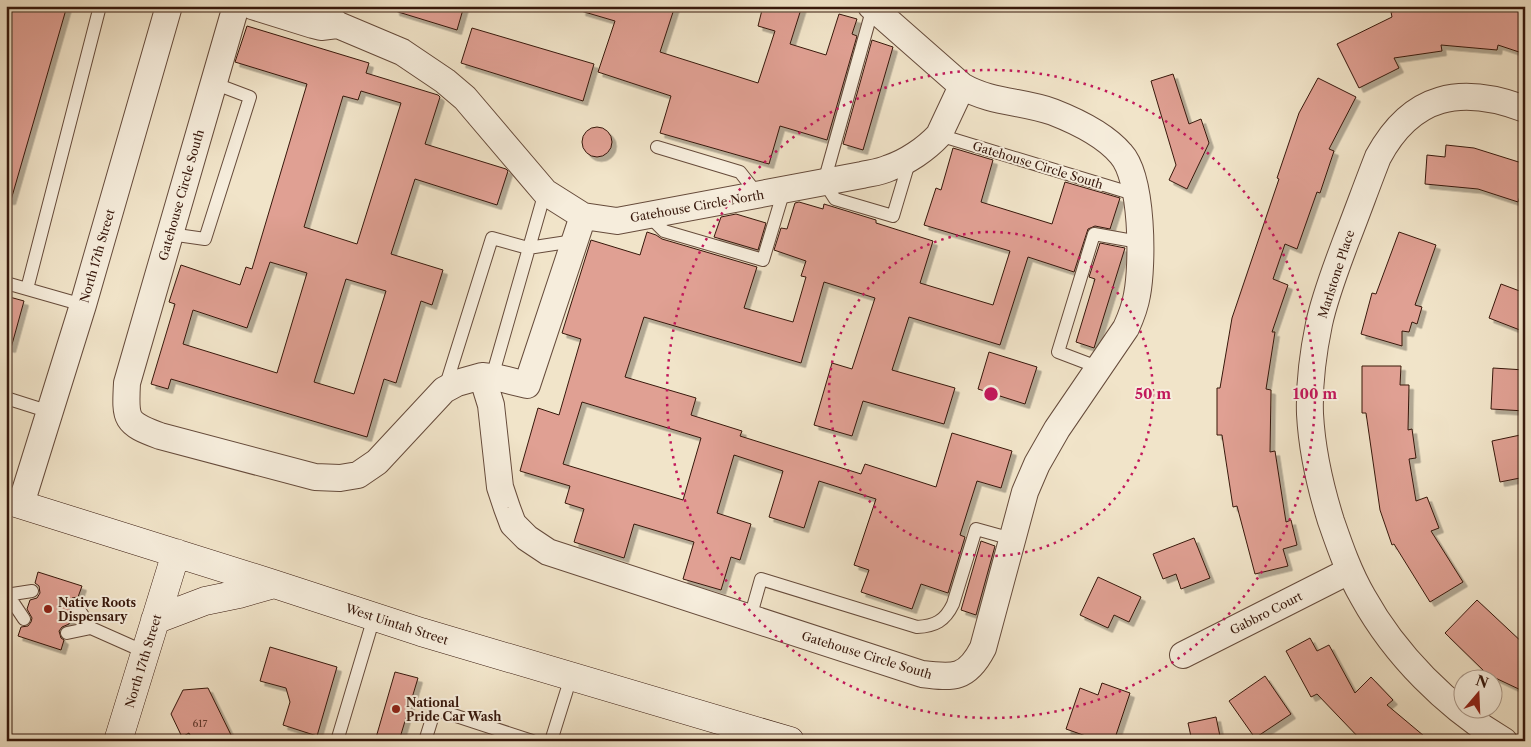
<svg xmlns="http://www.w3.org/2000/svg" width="1531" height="747" font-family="'Libre Caslon Text',serif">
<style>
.building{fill:#e0a093;stroke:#37180c;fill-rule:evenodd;filter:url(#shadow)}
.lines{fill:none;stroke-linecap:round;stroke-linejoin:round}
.lane-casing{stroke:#664b3b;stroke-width:14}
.street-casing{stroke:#664b3b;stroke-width:28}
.secondary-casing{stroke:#37180c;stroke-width:29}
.lane{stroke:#f6eddc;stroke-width:12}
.street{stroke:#f6eddc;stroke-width:26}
.secondary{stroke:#f6eddc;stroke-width:28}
.ring{fill:none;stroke:#c2185b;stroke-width:2.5;stroke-dasharray:2.5 5}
.poi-dot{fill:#8f2418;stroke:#f6eddc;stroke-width:2}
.labels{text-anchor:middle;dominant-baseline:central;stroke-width:4;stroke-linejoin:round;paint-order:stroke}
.number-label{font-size:10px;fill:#613a2e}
.street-label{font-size:12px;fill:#37180c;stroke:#f6eddc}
.poi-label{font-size:12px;font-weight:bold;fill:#37180c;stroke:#f6eddc;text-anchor:start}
.centre{fill:#c2185b;stroke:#f6eddc;stroke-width:2.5}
.ring-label{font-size:15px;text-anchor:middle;font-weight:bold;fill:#c2185b;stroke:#f6eddc;stroke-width:4;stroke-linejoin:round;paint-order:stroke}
</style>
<defs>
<filter id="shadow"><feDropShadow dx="4.5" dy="4.5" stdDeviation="0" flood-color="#0004"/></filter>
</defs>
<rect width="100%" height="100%" fill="#f1e4c9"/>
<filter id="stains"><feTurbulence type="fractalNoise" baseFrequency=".004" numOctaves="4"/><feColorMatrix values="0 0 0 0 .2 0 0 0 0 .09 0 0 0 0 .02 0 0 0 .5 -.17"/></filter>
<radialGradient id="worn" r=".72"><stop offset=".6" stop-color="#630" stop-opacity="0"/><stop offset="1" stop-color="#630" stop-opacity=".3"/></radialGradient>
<path class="building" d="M6,6H67L11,200H6Z
M395,6H464L457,30L395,11Z
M582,6H675L660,52L758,83L775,31L758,26L763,6H802L790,44L826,55L839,14L857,19L852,34L857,36L827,140L780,126L769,164L660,133L671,96L598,72L615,21L581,11Z
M1433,6H1525V54L1498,45L1497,50L1441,45L1442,51L1394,58L1399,68L1359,88L1337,44L1392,17L1391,12Z
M247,26L369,63L366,73L438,95L440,97L425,144L506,169L508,171L497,205L415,179L391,254L443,270L432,305L421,301L396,383L384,379L367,437L171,379L168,389L151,384L175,304L169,302L181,265L240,285L246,267L252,269L307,84L235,62ZM361,91L401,103L357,244L304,227L343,96L358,100ZM270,262L307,273L277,373L183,344L193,310L247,328ZM346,279L386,291L354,394L314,382Z
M472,28L594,64L583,101L461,63Z
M872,40L893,47L863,150L843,144Z
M1173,74L1189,124L1201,119L1209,143L1187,189L1169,180L1176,165L1151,81Z
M1318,78L1356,97L1329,149L1334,151L1320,193L1317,192L1297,249L1285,244L1273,279L1288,285L1272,332H1275L1266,389L1271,390L1270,452L1275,451L1286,522L1291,520L1297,545L1283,549L1288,566L1255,574L1237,506L1233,507L1222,435H1217V388H1220L1232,318L1279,179L1277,178L1299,113Z
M582 142a15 15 0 1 1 30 0a15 15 0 1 1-30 0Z
M1446,145L1474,148L1525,164V181L1518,202L1478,189L1425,184L1427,155L1445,157Z
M953,148L993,160L981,202L1052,224L1065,182L1120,198L1110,229L1095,226L1088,229L1074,272L1028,257L1000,345L909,317L892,370L955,388L944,424L863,401L852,436L814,425L832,363L852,369L875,298L824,282L801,363L644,317L625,377L696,398L691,415L742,431L740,436L861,474L865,464L936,487L952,433L1012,451L1001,488L977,481L960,535L965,537L948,593L921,584L912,609L861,592L869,570L854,565L876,499L819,481L804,528L769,517L783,471L734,455L717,513L751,524L740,560L731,557L721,590L683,579L694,542L634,524L624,558L574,542L584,509L565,503L570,486L520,471L538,408L559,415L581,339L562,333L591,240L640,255L647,232L656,235L662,239L757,267L744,308L793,322L806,277L801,276L806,261L774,250L781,228L787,229L795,203L799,202L823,209L824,204L876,220V223L933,241L920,283L993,305L1010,251L924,225L936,188L941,190ZM582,402L701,438L683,500L563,464Z
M736,214L766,223L758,250L714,237L721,217Z
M1399,232L1436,245L1415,305L1422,307L1417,324L1412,322L1409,332L1402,331V346L1361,334L1372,293L1376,294Z
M1100,243L1125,248L1094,348L1076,342L1095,279L1089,277Z
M1501,284L1525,293V332L1489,318Z
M6,296L24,301L11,348L6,347Z
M989,352L1037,367L1025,404L978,389Z
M1362,366H1401L1400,385H1409L1408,430L1412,429L1416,458L1409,459L1416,501L1427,497L1439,528L1431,531L1463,582L1430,602L1394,544L1392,545L1380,510L1366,413H1362Z
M1493,368L1525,370V411L1491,409Z
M1525,434V477L1500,482L1492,441Z
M1194,538L1210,578L1181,589L1176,574L1163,579L1153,554Z
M981,541L995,546L976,615L961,610Z
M38,572L82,586L78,597L72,598L69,602L68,606L72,614L69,624L62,627L59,631L61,638L64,640L61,650L18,636L21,627L28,626L31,622L32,618L27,609L30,600L37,598L40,593L39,586L35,583Z
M1098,577L1141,597L1129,622L1114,615L1108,628L1080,615Z
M1477,600L1525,645V692L1487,674L1445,633Z
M1310,638L1317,651L1329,645L1355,693L1371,677L1393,700L1387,705L1430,741H1362L1317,694L1311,697L1286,651Z
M270,647L337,667L317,736L283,725L290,702L286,688L260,681Z
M395,672L418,678L399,741H375Z
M1265,676L1291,714L1255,738L1229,701Z
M1102,683L1130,693L1114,741H1100L1066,729L1080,688L1098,695Z
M208,688L234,741H193L189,733L182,737L171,714L183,690Z
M1216,717L1221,741H1192L1188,723Z"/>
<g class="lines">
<g class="lane-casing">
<path id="lane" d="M873,7L824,182L835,199L893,216L910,159
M939,135L1137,195
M657,147L740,172L758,195
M648,215L664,231L763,260L784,190
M170,234L205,239L250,97L213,83
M6,283L83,305
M27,289L100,6
M1100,368L1058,352L1094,234L1139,242
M492,377L545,192
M445,388L492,238L528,248L574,241
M6,398L50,412
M6,595L32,591
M8,595L24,619
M76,605L91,628L145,652
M750,618L761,579L917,627C935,626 945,621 953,604L976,529L1012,539
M67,633L91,628
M337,741L374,617
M425,741L435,709L532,741
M551,741L571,677"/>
</g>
<g class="street-casing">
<path id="street" d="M236,6L127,383C125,420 125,423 160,436L315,477L340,478L358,475L377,462L444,390L457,383L482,376L491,405L500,487L507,508L513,524L527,538L548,552L922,674C954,678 967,679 983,648L1025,492L1037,464L1057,429L1126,328C1131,317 1135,307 1137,295C1143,264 1143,178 1121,154C1105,135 1076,121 1053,112C1023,101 991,103 962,86
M252,6L313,25L321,27L337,25
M311,6L324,13L338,25L402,52L445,81L465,98L545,192L583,216L617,221L862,175C871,173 881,172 889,168C907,162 926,149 939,135L962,86L871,6
M482,376L499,378L527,385L583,216
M21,504L83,305L169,6
M1183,655L1349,571
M1504,741C1447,707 1395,655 1363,597C1349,573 1340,547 1331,521C1320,486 1312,451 1310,414C1309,384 1313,353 1319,324C1325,296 1336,268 1346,241C1357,213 1367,185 1378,157C1412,94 1461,85 1525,109"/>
</g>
<g class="secondary-casing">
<path id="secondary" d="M6,500L274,584L421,632L790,741
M155,620L205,601L239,594L274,584
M118,741L176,553"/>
</g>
<use href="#lane" class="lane"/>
<use href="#street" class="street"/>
<use href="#secondary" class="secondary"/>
</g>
<g class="ring">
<circle cx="991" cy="394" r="162"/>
<circle cx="991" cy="394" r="324"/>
</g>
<g class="poi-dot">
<circle cx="48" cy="609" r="5"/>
<circle cx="396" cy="709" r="5"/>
</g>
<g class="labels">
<g class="number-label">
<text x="200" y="723">617</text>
</g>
<g class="street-label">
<text transform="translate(1038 165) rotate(17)">Gatehouse Circle South</text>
<text transform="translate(181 195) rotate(-74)">Gatehouse Circle South</text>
<text transform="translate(697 206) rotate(-10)">Gatehouse Circle North</text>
<text transform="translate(97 256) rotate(-74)">North 17th Street</text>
<text transform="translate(1336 274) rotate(-72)">Marlstone Place</text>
<text transform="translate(1266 613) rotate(-27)">Gabbro Court</text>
<text transform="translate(397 624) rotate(18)">West Uintah Street</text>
<text transform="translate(867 655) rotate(17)">Gatehouse Circle South</text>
<text transform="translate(143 661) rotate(-73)">North 17th Street</text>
</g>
<g class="poi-label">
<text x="58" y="602">Native Roots<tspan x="58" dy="14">Dispensary</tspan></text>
<text x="406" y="702">National<tspan x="406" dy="14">Pride Car Wash</tspan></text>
</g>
</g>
<circle cx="991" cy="394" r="8" class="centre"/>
<g class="ring-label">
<text x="1153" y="399">50 m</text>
<text x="1315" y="399">100 m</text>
</g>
<rect width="1531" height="747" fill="none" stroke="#f1e4c9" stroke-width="25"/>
<rect x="8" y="8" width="1516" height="732" fill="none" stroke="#37180c" stroke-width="2.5"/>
<rect x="12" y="12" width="1506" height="722" fill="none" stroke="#37180c"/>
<g transform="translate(1478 694) rotate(19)"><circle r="24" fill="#f6eddc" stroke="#aa9889"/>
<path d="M0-4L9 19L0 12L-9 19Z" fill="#8f2418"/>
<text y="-8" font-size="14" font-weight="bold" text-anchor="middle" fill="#37180c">N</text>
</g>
<rect width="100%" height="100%" filter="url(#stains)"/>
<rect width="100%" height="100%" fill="url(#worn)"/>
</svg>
